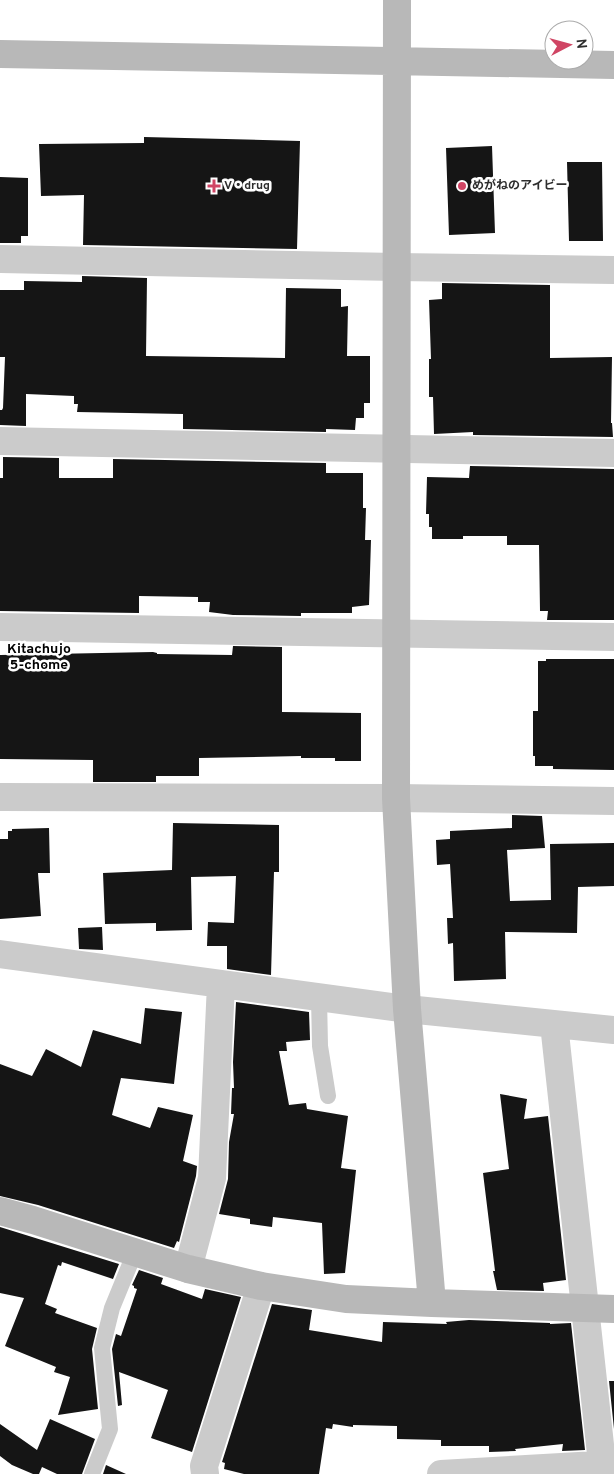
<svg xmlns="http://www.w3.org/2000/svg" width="614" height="1474" font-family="Overpass,'Noto Sans JP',sans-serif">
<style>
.building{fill:#151515}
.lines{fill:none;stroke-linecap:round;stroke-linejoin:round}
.lane{stroke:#cbcbcb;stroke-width:16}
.street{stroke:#cbcbcb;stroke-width:28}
.secondary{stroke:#b8b8b8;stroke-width:28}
.poi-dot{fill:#d04564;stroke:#fff;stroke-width:2}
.labels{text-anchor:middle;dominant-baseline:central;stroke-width:5;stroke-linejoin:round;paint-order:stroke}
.poi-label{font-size:12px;font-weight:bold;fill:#2e2e2e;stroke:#fff;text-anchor:start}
.neighbourhood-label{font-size:14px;font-weight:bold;fill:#000;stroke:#fff}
</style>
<rect width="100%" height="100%" fill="#fff"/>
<path class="building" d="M144,137L300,141L297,249L83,245L84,195L41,196L39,144L144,143Z
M492,146L495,233L449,235L446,148Z
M567,162H602L603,241H569Z
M0,177L28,178V236H21V243H0Z
M82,276L147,278L146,356L285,358L286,288L341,289V307L348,306L347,356H370V403H364V418H356L355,430L326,429V432L183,429V414L77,412L78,404H74V396L26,394V426L0,425V410H2L3,408L5,357H0V290H24V281L82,282Z
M442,283L550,285V358L612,357L611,423H612L613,437L473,435V432L434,434L433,397H429V359H431L429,300L442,299Z
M3,457L59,458V478H113V459L326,463V473H363V508H366L365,540H371L369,605L352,607V613H301V616L233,615L209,612L210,602H198V597L139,596V613L0,611V478H3Z
M470,466L614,469V620H547L548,611H540L539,545H507V536H463V539H432V527H429V514H426L427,477L469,478Z
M233,646L282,647V712L361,713V761H335V758H301V756L199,758V776H156V782H93V760L0,759V655L153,652L157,653V654L232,655Z
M546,659H614V770L553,769V766H535V756H533V711H538V661H546Z
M512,815L542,816L545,848L507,850L510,901L551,900L550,844L614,843V886L578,887L577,933L505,932L506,979L454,981L453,943L448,944L447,918H453L450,864L437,865L436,840L450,839V831L512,828Z
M173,823L279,825V872H274L271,975L227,969V946H207L208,922L234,923L236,876L191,877L192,930L156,931V923L105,924L103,873L172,870Z
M49,828L50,873H38L41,916L0,919V839H8V831H12V829Z
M102,927L103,950L79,949L78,928Z
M236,1002L309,1012L310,1040L286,1042L287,1051H279L289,1105L306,1103L307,1109L348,1116L341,1168L356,1170L345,1273L324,1274L322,1223L273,1217L272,1227L250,1224V1219L219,1214L228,1179L229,1142L234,1114H231L232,1088H234L233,1062Z
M145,1008L182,1012L174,1084L121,1078L112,1115L150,1128L158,1107L193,1115L183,1161L197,1166L196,1176L179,1242L177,1241L174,1248L38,1205L0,1196V1064L32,1076L46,1049L81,1067L93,1030L141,1044Z
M500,1094L527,1099L524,1119L548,1116L566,1280L543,1283L544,1291L497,1290L493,1271H495L483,1173L509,1169Z
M0,1227L119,1264L113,1279L62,1262L61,1266L58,1265L45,1304L57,1309L55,1313L97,1328L92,1349L98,1409L58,1415L70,1377L54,1372L56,1367L5,1346L24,1298L0,1293Z
M139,1270L163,1278L161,1284L202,1299L205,1289L241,1297L192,1452L151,1438L168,1390L119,1372L122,1405L118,1406L112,1349L116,1334L121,1336L137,1289L134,1288V1286L132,1285Z
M272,1304L312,1310L309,1330L382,1342L383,1322L447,1324L446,1322L469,1320L550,1323V1324L571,1323L585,1450L562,1451L563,1444L515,1449L516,1451L489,1452V1446H441V1440L397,1439V1426L353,1425V1427L333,1424L332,1429L326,1428L319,1474H244L224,1469L225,1463L222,1462Z
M609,1381H614V1429Z
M50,1419L95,1439L82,1474H57L42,1467L39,1474H33L12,1465L0,1456V1424L37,1450Z
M106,1465L126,1474H103Z"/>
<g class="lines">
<path class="lane" d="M319,997L320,1046L328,1096
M92,1474L110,1429L102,1348L112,1308L135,1252"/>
<path class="street" d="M0,259L396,267L614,270
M0,441L614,453
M0,627L614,637
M0,797L396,798L614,801
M0,954L407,1009L614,1030
M554,1024L602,1463
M188,1269L212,1178L221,984
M205,1474L204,1466L261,1286
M441,1474L614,1464"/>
<path class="secondary" d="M397,0L396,798L407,1009L432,1303
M0,54L614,65
M0,1211L33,1220L188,1269L261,1286L346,1299L432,1303L614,1309"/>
</g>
<g class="poi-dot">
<path d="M211.5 178.5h5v5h5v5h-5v5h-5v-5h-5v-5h5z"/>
<circle cx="462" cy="186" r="5"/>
</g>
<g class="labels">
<g class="poi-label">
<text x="224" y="186">V・drug</text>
<text x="472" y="186">めがねのアイビー</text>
</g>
<g class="neighbourhood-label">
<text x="39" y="649">Kitachujo<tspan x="39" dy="16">5-chome</tspan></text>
</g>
</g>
<g transform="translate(569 45) rotate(84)"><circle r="24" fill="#ffffff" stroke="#ababab"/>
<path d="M0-4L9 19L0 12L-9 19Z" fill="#d04564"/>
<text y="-8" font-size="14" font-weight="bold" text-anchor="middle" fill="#2e2e2e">N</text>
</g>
</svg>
